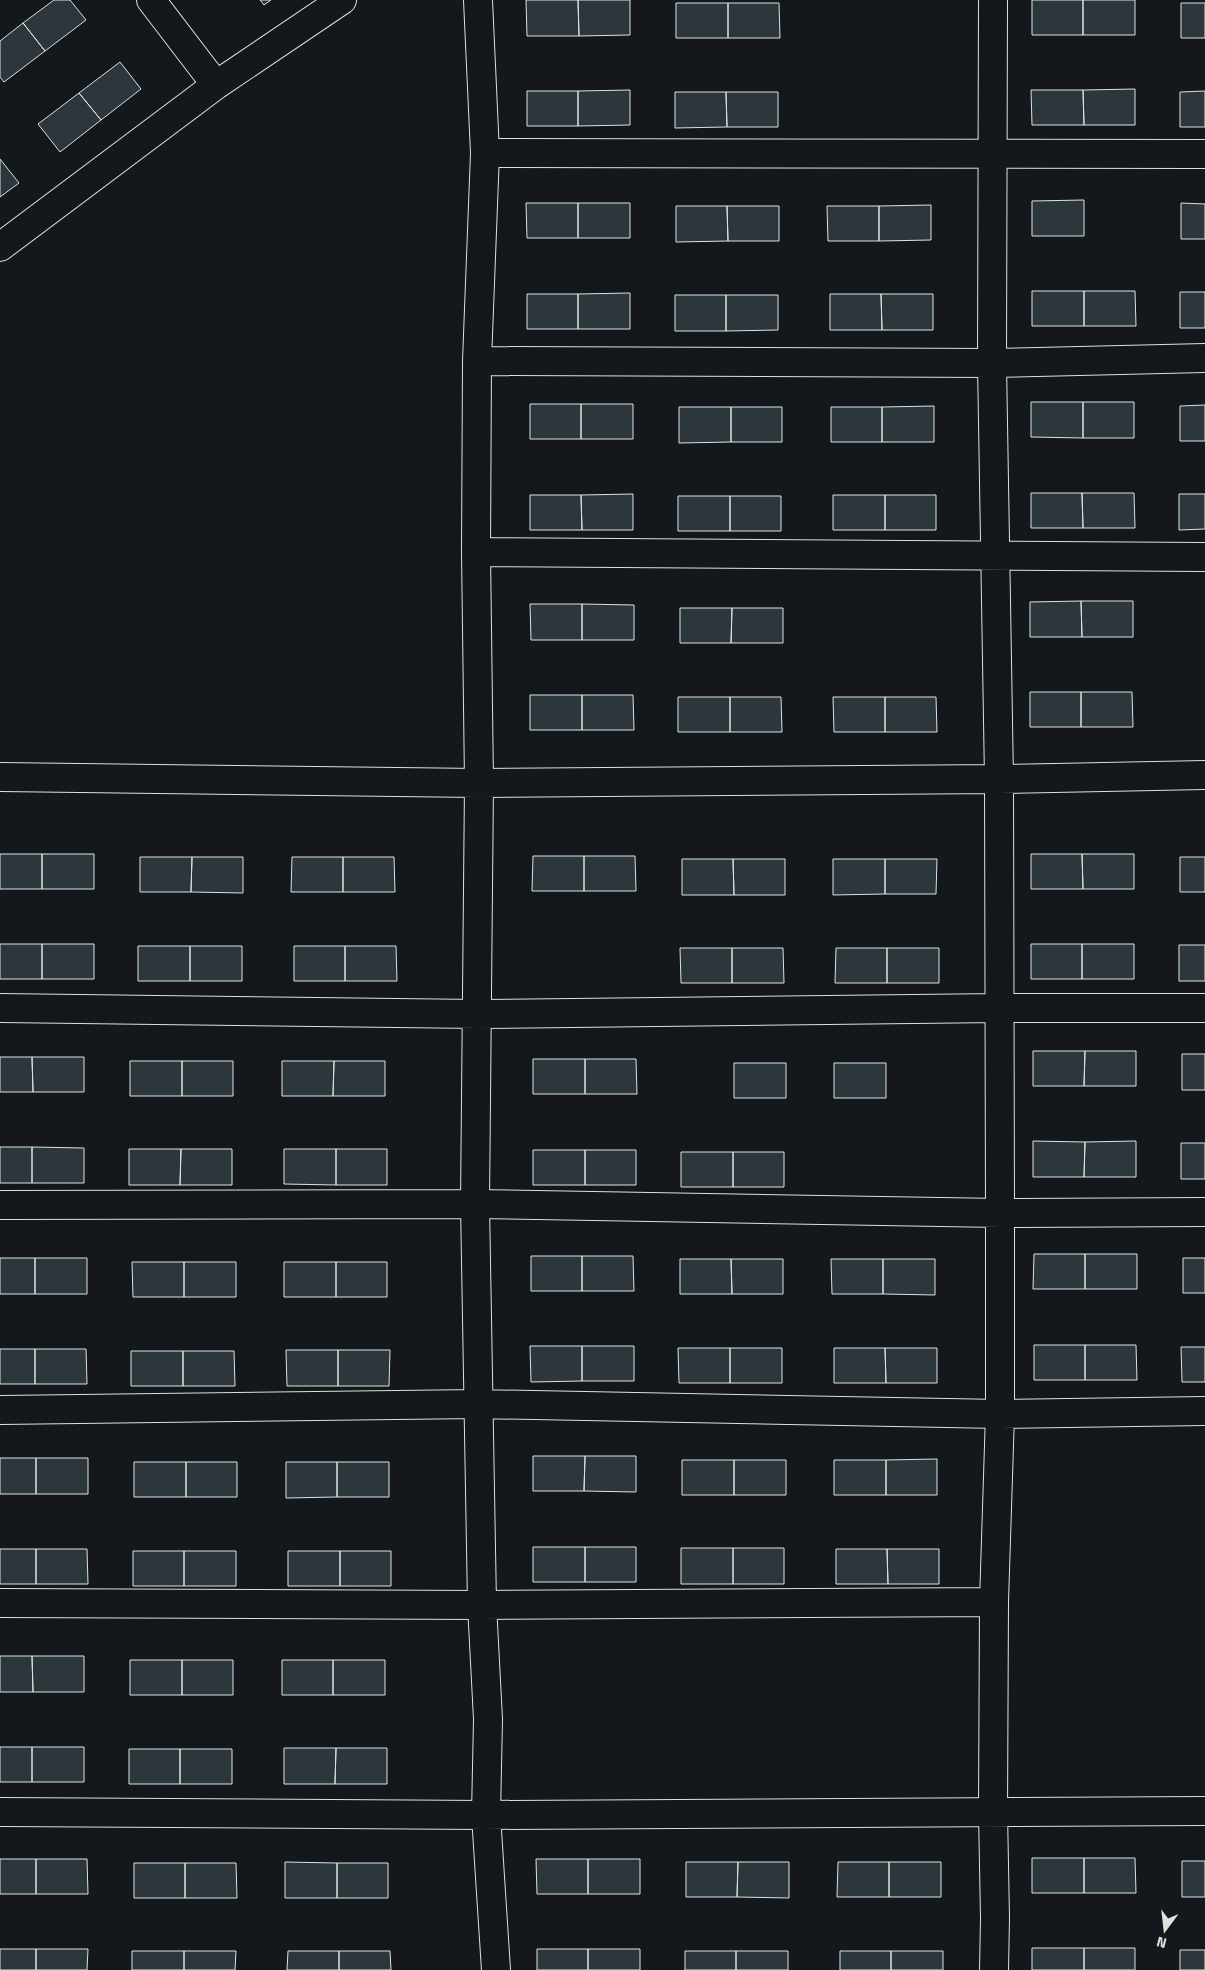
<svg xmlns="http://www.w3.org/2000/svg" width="1205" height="1970" font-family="'Titillium Web',sans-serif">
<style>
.building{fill:#2c363c;stroke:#d8e6dc}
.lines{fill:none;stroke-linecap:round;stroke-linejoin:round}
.street-casing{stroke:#d8e6dc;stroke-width:30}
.street{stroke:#14181c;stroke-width:28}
</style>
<rect width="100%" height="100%" fill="#14181c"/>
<path class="building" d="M54,0H70L86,20L45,51L23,23Z
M260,0H271L264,5Z
M526,0H578L579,36H527Z
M578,0H630V35L579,36Z
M1032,0H1083V35H1032Z
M1083,0H1135V35H1083Z
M676,3H728V38H676Z
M728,3H779L780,38H728Z
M1181,3H1205V38H1181Z
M23,23L45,51L4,82L0,77V41Z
M120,62L141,89L101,120L79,93Z
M1135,89V125H1084L1083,90Z
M630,90V125L578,126V91Z
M1031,90H1083L1084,125H1032Z
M527,91H578V126H527Z
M1205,91V127H1180V92Z
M675,92H726L727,127L675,128Z
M726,92H778V127H727Z
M79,93L101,120L60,152L38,124Z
M0,159L19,183L0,197Z
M1084,200V236H1032V201Z
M526,203H578V238H527Z
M578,203H630V238H578Z
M1181,203L1205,204V239H1181Z
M931,205V240L879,241V206Z
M676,206H727L728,241L676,242Z
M727,206H779V241H728Z
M827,206H879V241H828Z
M1032,291H1084V326H1032Z
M1084,291H1135L1136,326H1084Z
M1180,292H1205V328H1180Z
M630,293V329H578V294Z
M527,294H578V329H527Z
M830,294H881L882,330H830Z
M881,294H933V330H882Z
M675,295H726V331H675Z
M726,295H778V330L726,331Z
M1031,402H1083V438L1031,437Z
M1083,402H1134V438H1083Z
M530,404H581V439H530Z
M581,404H633V439H581Z
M1205,405V441H1180V406Z
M934,406V442H882V407Z
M679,407H731V442L679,443Z
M731,407H782V442H731Z
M831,407H882V442H831Z
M1031,493H1082L1083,528H1031Z
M1082,493H1134L1135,528H1083Z
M633,494V530H582L581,495Z
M1179,494H1205V529L1179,530Z
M530,495H581L582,530H530Z
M833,495H885V530H833Z
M885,495H936V530H885Z
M678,496H730V531H678Z
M730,496H781V531H730Z
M1081,601H1133V637H1082Z
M1081,601L1082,637H1030V602Z
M530,604H582V640H531Z
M582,604L634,605V640H582Z
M680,608H732L731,643H680Z
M732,608H783V643H731Z
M1030,692H1081V727H1030Z
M1081,692H1132L1133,727H1081Z
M530,695H582V730H530Z
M582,695H633L634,730H582Z
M678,697H730V732H678Z
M730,697H781L782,732H730Z
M833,697H885V732H834Z
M885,697H936L937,732H885Z
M0,854H42V889H0Z
M42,854H94V889H42Z
M1031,854H1082L1083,889H1031Z
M1082,854H1134V889H1083Z
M533,856H584V891H532Z
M584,856H635L636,891H584Z
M140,857H192L191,892H140Z
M192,857H243V893L191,892Z
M292,857H343V892H291Z
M343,857H394L395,892H343Z
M1180,857H1205V892H1180Z
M682,859H733L734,895H682Z
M733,859H785V895H734Z
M833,859H885V894L833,895Z
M885,859H937L936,894H885Z
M0,944H42V979H0Z
M42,944H94V979H42Z
M1031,944H1082V979H1031Z
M1082,944H1134V979H1082Z
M1179,945H1205V981H1179Z
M138,946H190V981H138Z
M190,946H242V981H190Z
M294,946H345V981H294Z
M345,946H396L397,981H345Z
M680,948H732V983H681Z
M732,948H783L784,983H732Z
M836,948H887V983H835Z
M887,948H939V983H887Z
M1033,1051H1085L1084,1086H1033Z
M1085,1051H1136V1086H1084Z
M1182,1054H1205V1090H1182Z
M0,1057H32L33,1092H0Z
M32,1057H84V1092H33Z
M533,1059H585V1094H533Z
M585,1059H636L637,1094H585Z
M130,1061H182V1096H130Z
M182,1061H233V1096H182Z
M282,1061H334L333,1096H282Z
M334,1061H385V1096H333Z
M734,1063H786V1098H734Z
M834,1063H886V1098H834Z
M1033,1141L1085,1142L1084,1177H1033Z
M1136,1141V1177H1084L1085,1142Z
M1181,1143H1205V1179H1181Z
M0,1147H32V1183H0Z
M32,1147L84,1148V1183H32Z
M129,1149H181L180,1185H129Z
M181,1149H232V1185H180Z
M284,1149H336V1185L284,1184Z
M336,1149H387V1185H336Z
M533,1150H585V1185H533Z
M585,1150H636V1185H585Z
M681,1152H733V1187H681Z
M733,1152H784V1187H733Z
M1034,1254H1085V1289H1033Z
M1085,1254H1137V1289H1085Z
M531,1256H582V1291H531Z
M582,1256H633L634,1291H582Z
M0,1258H35V1294H0Z
M35,1258H87V1294H35Z
M1183,1258H1205V1293H1183Z
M680,1259H731L732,1294H680Z
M731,1259H783V1294H732Z
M831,1259H883V1294H832Z
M883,1259H935V1295L883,1294Z
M132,1262H184V1297H133Z
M184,1262H236V1297H184Z
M284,1262H336V1297H284Z
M336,1262H387V1297H336Z
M1034,1345H1085V1380H1034Z
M1085,1345H1136L1137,1380H1085Z
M530,1346H582V1381L531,1382Z
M582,1346H634V1381H582Z
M1181,1347H1205V1382H1182Z
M678,1348H730V1383H679Z
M730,1348H782V1383H730Z
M834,1348H885L886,1383H834Z
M885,1348H937V1383H886Z
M0,1349H35V1384H0Z
M35,1349H86L87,1384H35Z
M286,1350H338V1386H287Z
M338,1350H390L389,1386H338Z
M131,1351H183V1386H131Z
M183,1351H234L235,1386H183Z
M533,1456H585L584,1491H533Z
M585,1456H636V1492L584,1491Z
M0,1458H36V1494H0Z
M36,1458H88V1494H36Z
M937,1459V1495H886V1460Z
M682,1460H734V1495H682Z
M734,1460H786V1495H734Z
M834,1460H886V1495H834Z
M134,1462H186V1497H134Z
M186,1462H237V1497H186Z
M286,1462H337V1497L286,1498Z
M337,1462H389V1497H337Z
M533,1547H585V1582H533Z
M585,1547H636V1582H585Z
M681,1548H733V1584H681Z
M733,1548H784V1584H733Z
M0,1549H36V1584H0Z
M36,1549H87L88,1584H36Z
M836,1549H887L888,1584H836Z
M887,1549H939V1584H888Z
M133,1551H184V1586H133Z
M184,1551H236V1586H184Z
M288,1551H340V1586H288Z
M340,1551H391V1586H340Z
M0,1656H32L33,1692H0Z
M32,1656H84V1692H33Z
M130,1660H182V1695H130Z
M182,1660H233V1695H182Z
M282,1660H333V1695H282Z
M333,1660H385V1695H333Z
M0,1747H32V1782H0Z
M32,1747H84V1782H32Z
M284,1748H336L335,1784H284Z
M336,1748H387V1784H335Z
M129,1749H180V1784H129Z
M180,1749H232V1784H180Z
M1032,1858H1084V1893H1032Z
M1084,1858H1135L1136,1893H1084Z
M0,1859H36V1894H0Z
M36,1859H87L88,1894H36Z
M536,1859H588V1894H537Z
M588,1859H640V1894H588Z
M1182,1861H1205V1897H1182Z
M285,1862L337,1863V1898H285Z
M686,1862H738L737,1897H686Z
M738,1862H789V1898L737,1897Z
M838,1862H889V1897H837Z
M889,1862H941V1897H889Z
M134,1863H185V1898H134Z
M185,1863H236L237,1898H185Z
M337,1863H388V1898H337Z
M1032,1948H1084V1970H1032Z
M1084,1948H1135V1970H1084Z
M0,1949H36V1970H0Z
M36,1949H88L87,1970H36Z
M537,1949H588V1970H537Z
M588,1949H640V1970H588Z
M1180,1950H1205V1970H1180Z
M132,1951H184V1970H132Z
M184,1951H236L235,1970H184Z
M288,1951H339V1970H287Z
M339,1951H390L391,1970H339Z
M685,1951H736V1970H685Z
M736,1951H788V1970H736Z
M840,1951H891V1970H840Z
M891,1951H943V1970H891Z"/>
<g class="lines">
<g class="street-casing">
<path id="street" d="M151,0L216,85
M478,0L485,153L477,361L476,552L479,783L475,1204L482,1605L488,1719L486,1815L496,1970
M993,0L992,363L999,779L1000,1213V1414L994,1602L993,1812L995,1918L994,1970
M485,153L1205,154
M0,247L216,85L342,0
M477,361L992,363L1205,358
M476,552L1205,557
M0,777L479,783L999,779L1205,775
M0,1008L478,1014L999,1008H1205
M0,1205L475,1204L1000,1213L1205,1212
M0,1410L477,1404L1000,1414L1205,1411
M0,1603L482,1605L994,1602
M0,1812L486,1815L1205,1811"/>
</g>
<use href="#street" class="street"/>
</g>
<g transform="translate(1165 1930) rotate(195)" stroke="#14181c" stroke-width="4" paint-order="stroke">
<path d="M0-4L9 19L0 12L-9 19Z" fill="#d8e6dc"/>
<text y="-8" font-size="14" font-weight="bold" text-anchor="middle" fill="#d8e6dc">N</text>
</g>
</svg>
